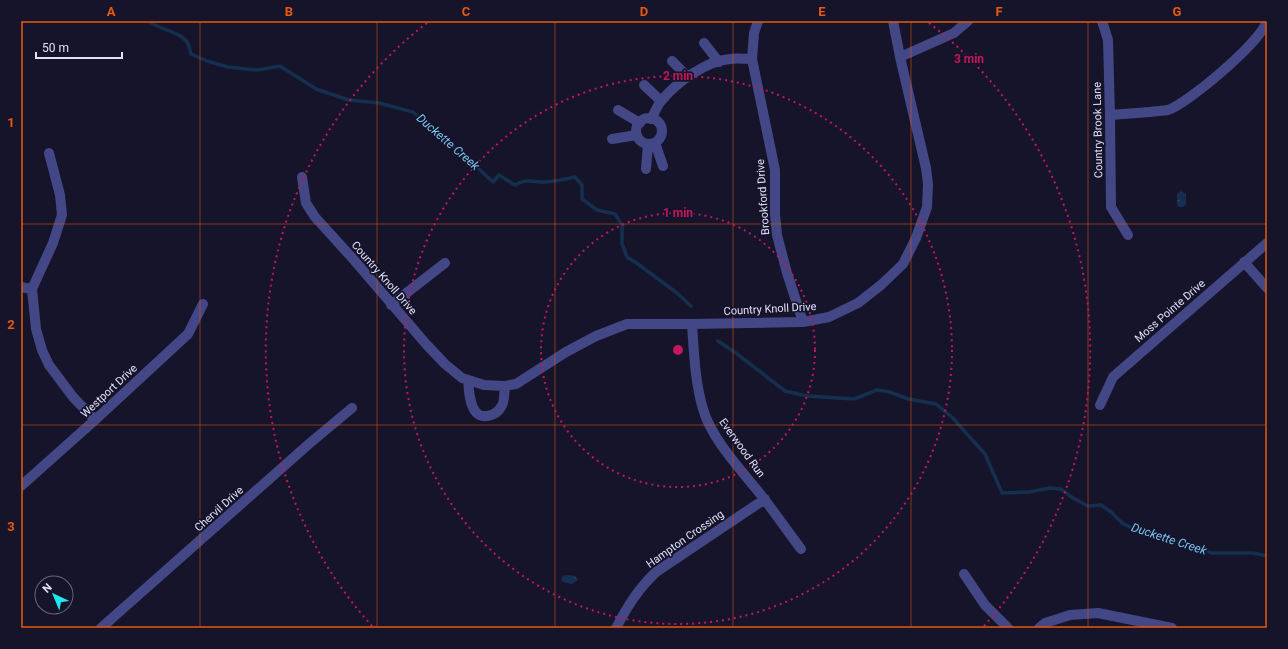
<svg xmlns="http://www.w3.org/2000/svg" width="1288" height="649" font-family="Roboto,sans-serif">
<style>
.water{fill:url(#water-ripples)}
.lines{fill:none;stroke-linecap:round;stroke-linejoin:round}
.stream{stroke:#152f4e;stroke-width:3.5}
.minor{stroke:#444785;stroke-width:10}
.grid{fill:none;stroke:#e8590c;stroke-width:1;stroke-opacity:0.55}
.ring{fill:none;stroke:#c2185b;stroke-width:2;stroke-dasharray:2 4}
.labels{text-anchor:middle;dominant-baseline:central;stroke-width:3.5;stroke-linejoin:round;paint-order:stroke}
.street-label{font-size:11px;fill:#e1e0fc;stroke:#16142a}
.water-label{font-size:12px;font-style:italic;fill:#78c4f2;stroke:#16142a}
.centre{fill:#c2185b;stroke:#16142a;stroke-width:2}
.ring-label{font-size:12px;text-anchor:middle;font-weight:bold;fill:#c2185b;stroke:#16142a;stroke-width:3.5;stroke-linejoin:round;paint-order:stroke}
.neatline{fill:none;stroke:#e8590c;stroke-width:1.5}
.grid-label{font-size:13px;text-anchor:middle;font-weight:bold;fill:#e8590c}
</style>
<defs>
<pattern id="water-ripples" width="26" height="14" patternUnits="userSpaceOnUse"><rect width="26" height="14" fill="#152f4e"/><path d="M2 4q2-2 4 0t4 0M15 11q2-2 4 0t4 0" fill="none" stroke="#374d68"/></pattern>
</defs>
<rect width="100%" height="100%" fill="#16142a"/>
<path class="water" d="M1181,191L1186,194V204L1183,207H1179L1177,204V194Z
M567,575L575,576L578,580L572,584L563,582L561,579L563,576Z"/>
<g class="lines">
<path class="stream" d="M148,21C158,29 179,31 187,42C189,45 190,51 191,54L207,61L228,67L257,70L280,66L316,89L349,100L379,103L413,112L466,157L493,182L499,175L515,185C526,178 534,182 546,182C556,181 566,179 575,177L582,185V199L597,210L615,214L622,225V244L627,257L638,264L677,293L691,306
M718,341L736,353L785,391L807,396L854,399L877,390L890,392L908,399L936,404L953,418L966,433L985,454L1002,493L1029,492L1050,488L1061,489L1073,498L1088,506L1101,505L1111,512L1122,523L1136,530L1167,540L1198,546L1211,553H1253L1267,556"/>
<path class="minor" d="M758,21L754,33L752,59L775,170V214L777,235L787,273L803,322
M1102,21L1108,40L1110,115L1111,207L1128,235
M704,43L719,62
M900,57L954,33L968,21
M672,61L688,77
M644,85L661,101
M618,110L640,123
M1110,115C1123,114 1137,113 1150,112C1156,111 1163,111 1168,110C1187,104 1265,39 1266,21
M636 131a13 13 0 1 1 26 0a13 13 0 1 1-26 0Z
M651,119C655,113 657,105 662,100C677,82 706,61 730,59C737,58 745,59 752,59
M612,139L637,135
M655,143L663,166
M49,153L60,195L62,215L53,243L32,289L36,329L42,350L49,365L73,397L95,420
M646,169L648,144
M302,177L306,203L315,217L354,260L426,344L445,364L462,378L484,385L505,386L516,384L566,352L596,336L627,324H692L803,322L829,317L858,303L881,285L903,264L916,238L927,207L928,184L926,168L900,57L893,21
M1244,262L1267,288
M21,287L32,289
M391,305L445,263
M692,324C694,353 695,382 703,409C712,441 745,474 765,500C777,516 789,533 801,549
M468,380C469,390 469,402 475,411C481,420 496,416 501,407C505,403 504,392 505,386
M1100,405L1113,377L1267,243
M21,486L95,420L188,334L203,304
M964,574L985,605L1008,628
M101,628L310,443L352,408
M616,628C627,607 638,589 656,572L765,499
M1039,628L1045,623L1070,615L1098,613L1172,628"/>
</g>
<path class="grid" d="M200,21V628M377,21V628M555,21V628M733,21V628M911,21V628M1088,21V628M21,224H1267M21,425H1267"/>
<g class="ring">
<circle cx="678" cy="350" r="137"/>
<circle cx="678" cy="350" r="274"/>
<path d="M372 626A412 412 0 0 1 427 23M929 23A412 412 0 0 1 984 626"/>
</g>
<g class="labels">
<g class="street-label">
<text transform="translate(1098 130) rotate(-91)">Country Brook Lane</text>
<text transform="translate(763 197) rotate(-94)">Brookford Drive</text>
<text transform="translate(384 278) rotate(49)">Country Knoll Drive</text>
<text transform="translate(770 309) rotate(-3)">Country Knoll Drive</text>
<text transform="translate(1170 311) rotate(-41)">Moss Pointe Drive</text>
<text transform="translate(109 391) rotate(-43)">Westport Drive</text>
<text transform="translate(742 448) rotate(54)">Everwood Run</text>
<text transform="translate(219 509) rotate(-42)">Chervil Drive</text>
<text transform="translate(685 539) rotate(-35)">Hampton Crossing</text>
</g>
<g class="water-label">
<text transform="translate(448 142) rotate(41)">Duckette Creek</text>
<text transform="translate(1169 539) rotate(18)">Duckette Creek</text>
</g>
</g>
<circle cx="678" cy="350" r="6" class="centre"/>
<g class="ring-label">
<text x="969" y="63">3 min</text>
<text x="678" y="80">2 min</text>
<text x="678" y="217">1 min</text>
</g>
<rect width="1288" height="649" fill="none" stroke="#16142a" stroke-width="44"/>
<g transform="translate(54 595) rotate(316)"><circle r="19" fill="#16142a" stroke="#67667e"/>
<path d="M0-3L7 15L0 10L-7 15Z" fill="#1fe7ea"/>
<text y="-6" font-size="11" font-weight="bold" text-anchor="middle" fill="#e1e0fc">N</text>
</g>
<path d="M36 52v6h86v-6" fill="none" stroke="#e1e0fc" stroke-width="2"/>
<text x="42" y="52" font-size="12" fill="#e1e0fc" stroke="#16142a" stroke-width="3" paint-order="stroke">50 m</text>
<rect x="22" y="22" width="1244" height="605" class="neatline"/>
<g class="grid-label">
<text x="111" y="16">A</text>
<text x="289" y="16">B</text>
<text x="466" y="16">C</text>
<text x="644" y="16">D</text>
<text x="822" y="16">E</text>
<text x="999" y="16">F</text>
<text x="1177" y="16">G</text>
<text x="11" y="127">1</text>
<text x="11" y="329">2</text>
<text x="11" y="531">3</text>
</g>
</svg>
